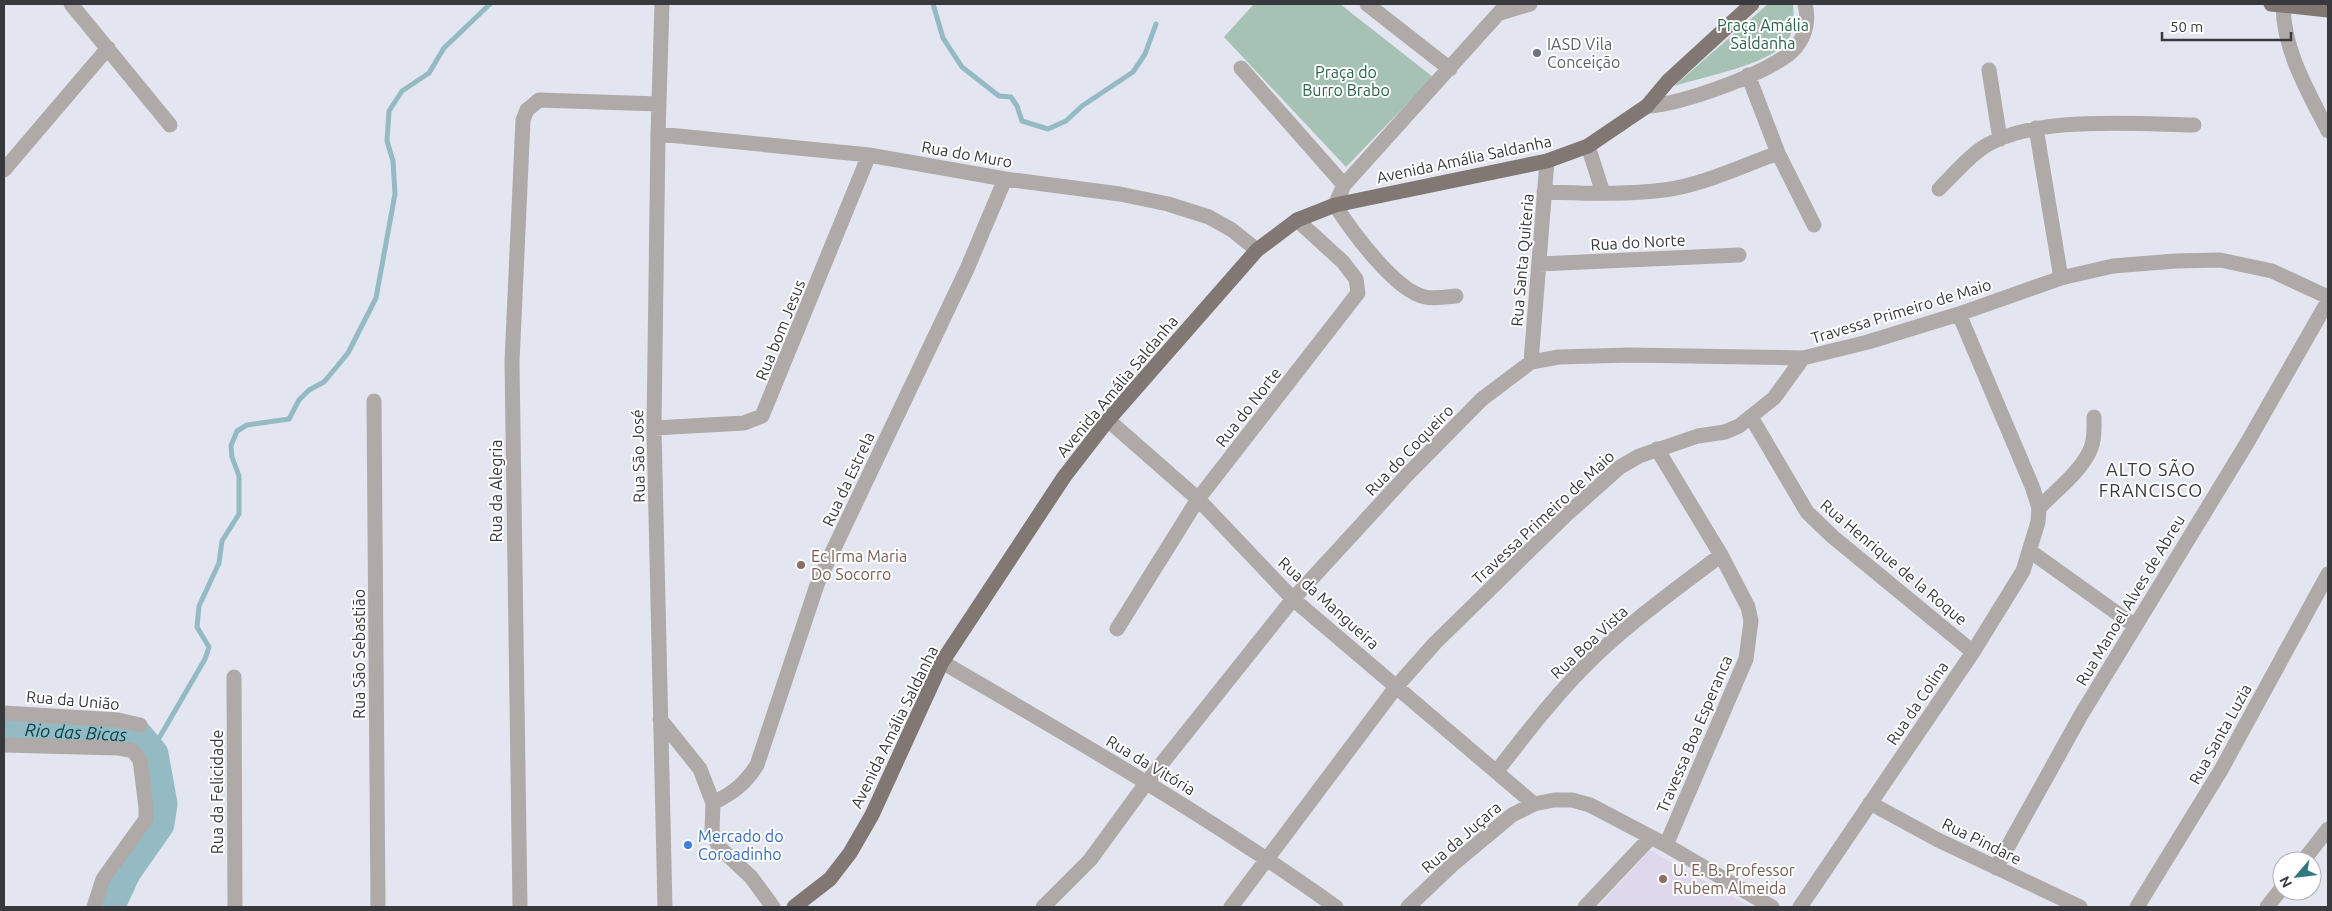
<svg xmlns="http://www.w3.org/2000/svg" width="2332" height="911" font-family="Ubuntu,sans-serif">
<style>
.education{fill:#dfd8ed}
.green{fill:#a6c2b4}
.lines{fill:none;stroke-linecap:round;stroke-linejoin:round}
.stream{stroke:#94bbc4;stroke-width:5}
.river{stroke:#94bbc4;stroke-width:31}
.minor{stroke:#afaaa7;stroke-width:15}
.major{stroke:#817873;stroke-width:15}
.worship-dot{fill:#6b7280;stroke:#fff;stroke-width:2}
.education-dot{fill:#8d6e63;stroke:#fff;stroke-width:2}
.shop-dot{fill:#3f7fe0;stroke:#fff;stroke-width:2}
.labels{text-anchor:middle;dominant-baseline:central;stroke-width:4;stroke-linejoin:round;paint-order:stroke}
.park-label{font-size:16px;fill:#28634b;stroke:#fff}
.worship-label{font-size:16px;fill:#5b616d;stroke:#fff;text-anchor:start}
.street-label{font-size:16px;fill:#38393d;stroke:#fff}
.education-label{font-size:16px;fill:#785e54;stroke:#fff;text-anchor:start}
.shop-label{font-size:16px;fill:#366cbe;stroke:#fff;text-anchor:start}
.neighbourhood-label{font-size:18px;letter-spacing:1px;fill:#38393d;stroke:#fff}
.water-label{font-size:18px;font-style:italic;fill:#04424c;stroke:#fff}
</style>
<rect width="100%" height="100%" fill="#e3e5f1"/>
<path class="education" d="M1650,850L1751,907H1598Z"/>
<path class="green" d="M1254,4H1340L1433,77L1346,167L1224,37Z
M1768,4H1793C1794,17 1795,33 1785,44C1765,65 1703,77 1674,86Z"/>
<g class="lines">
<path class="stream" d="M933,4L943,38L962,67L999,96L1011,97L1017,106L1022,121L1048,129L1066,121L1082,106L1133,72L1145,54L1156,24
M151,752L205,659L209,647L197,627L199,606L219,563L222,541L239,514V476L232,457L231,446L237,431L247,425L289,419L299,400L309,390L324,382L348,353L376,298L395,194L393,161L387,141L389,111L402,91L429,73L444,48L490,4"/>
<path class="river" id="s1" d="M4,728L137,735L153,754L162,804L159,824L126,871L109,907"/>
<path class="minor" d="M71,4L170,125
M662,4L658,134L654,428L665,907
M1367,4L1450,69
M2283,6C2284,52 2308,91 2328,131
M1500,13L1530,4
M1241,68L1344,185
M1989,70L2000,139
M1748,75L1778,153L1814,225
M1647,106C1677,106 1777,71 1796,47C1806,35 1809,19 1805,4
M2036,128L2061,278
M658,134L869,155L1005,179L1120,194L1168,204L1209,217L1232,230L1257,250
M1588,146L1603,193
M4,170L108,48
M1939,189C1952,176 1964,162 1978,151C2026,114 2134,124 2194,125
M1544,192C1584,193 1625,195 1664,190C1703,185 1741,166 1778,153
M1539,264L1739,255
M1456,296C1446,297 1435,299 1425,297C1395,291 1351,230 1335,205L1344,185L1507,4
M1531,362L1547,161
M374,401L378,907
M1751,417L1807,512L1833,537L1973,652
M1108,420L1198,499L1293,599L1534,804
M654,428L744,423L762,416L869,155
M1657,449L1721,555L1748,607L1751,621L1746,659L1666,845
M2039,508C2055,491 2082,471 2091,448C2095,438 2094,427 2094,417
M2030,551L2135,626
M1117,629L1198,499L1358,293L1356,279L1343,262L1297,220
M942,662C1076,740 1210,817 1336,907
M234,677L235,907
M4,713L118,720L140,725
M660,719L700,769L713,803L712,832L719,847L751,877L773,907
M4,745L118,748L133,751L140,760L146,807V819L103,879L94,907
M1497,771C1524,736 1551,701 1582,669C1624,626 1674,591 1721,555
M713,803C733,793 745,784 757,765L818,582L967,269L1005,179
M1870,803L1938,840L2080,907
M2303,861L2328,829
M1996,868L2081,715L2247,443L2328,301
M520,907L512,362L523,120L527,110L539,100L659,104
M1043,907L1090,860L1147,782L1293,599L1406,476L1482,399L1531,362L1559,357L1629,355L1803,358L1868,342L1959,314L2061,278L2113,266L2175,261L2220,260L2272,271L2328,297
M1231,907L1396,687L1435,643L1566,515L1620,467L1639,456L1698,436L1725,432L1739,426L1774,398L1803,358
M1408,907L1452,865L1512,815L1534,804L1554,800H1572L1590,805L1666,845L1772,907
M1585,907L1651,837
M1800,907L1973,652L2023,571L2038,522L2039,508L2032,486L1959,314
M2137,907L2221,770L2328,574
M2267,907L2282,888"/>
<path class="major" d="M2271,4L2328,10
M794,907L830,879L850,853L872,815L942,662L1064,477L1108,420L1257,250L1297,220L1335,205L1547,161L1588,146L1647,106L1668,81L1752,4"/>
</g>
<circle class="worship-dot" cx="1537" cy="53" r="5"/>
<g class="education-dot">
<circle cx="801" cy="565" r="5"/>
<circle cx="1663" cy="879" r="5"/>
</g>
<circle class="shop-dot" cx="688" cy="845" r="5"/>
<g class="labels">
<g class="park-label">
<text x="1763" y="25">Praça Amália<tspan x="1763" dy="18">Saldanha</tspan></text>
<text x="1346" y="72">Praça do<tspan x="1346" dy="18">Burro Brabo</tspan></text>
</g>
<g class="worship-label">
<text x="1547" y="44">IASD Vila<tspan x="1547" dy="18">Conceição</tspan></text>
</g>
<g class="street-label">
<text transform="translate(967 154) rotate(10)">Rua do Muro</text>
<text transform="translate(1464 159) rotate(-12)">Avenida Amália Saldanha</text>
<text transform="translate(1638 242) rotate(-3)">Rua do Norte</text>
<text transform="translate(1522 260) rotate(-85)">Rua Santa Quiteria</text>
<text transform="translate(1901 311) rotate(-17)">Travessa Primeiro de Maio</text>
<text transform="translate(780 330) rotate(-68)">Rua bom Jesus</text>
<text transform="translate(1117 386) rotate(-50)">Avenida Amália Saldanha</text>
<text transform="translate(1248 407) rotate(-52)">Rua do Norte</text>
<text transform="translate(1409 450) rotate(-46)">Rua do Coqueiro</text>
<text transform="translate(638 456) rotate(-91)">Rua São José</text>
<text transform="translate(848 479) rotate(-65)">Rua da Estrela</text>
<text transform="translate(496 491) rotate(-90)">Rua da Alegria</text>
<text transform="translate(1543 517) rotate(-43)">Travessa Primeiro de Maio</text>
<text transform="translate(1894 562) rotate(40)">Rua Henrique de la Roque</text>
<text transform="translate(2130 600) rotate(-59)">Rua Manoel Alves de Abreu</text>
<text transform="translate(1329 603) rotate(42)">Rua da Mangueira</text>
<text transform="translate(1589 642) rotate(-43)">Rua Boa Vista</text>
<text transform="translate(359 654) rotate(-90)">Rua São Sebastião</text>
<text transform="translate(73 700) rotate(5)">Rua da União</text>
<text transform="translate(1917 703) rotate(-56)">Rua da Colina</text>
<text transform="translate(894 727) rotate(-64)">Avenida Amália Saldanha</text>
<text transform="translate(1694 734) rotate(-67)">Travessa Boa Esperanca</text>
<text transform="translate(2220 734) rotate(-61)">Rua Santa Luzia</text>
<text transform="translate(1151 765) rotate(31)">Rua da Vitória</text>
<text transform="translate(217 792) rotate(-90)">Rua da Felicidade</text>
<text transform="translate(1461 837) rotate(-41)">Rua da Juçara</text>
<text transform="translate(1982 841) rotate(26)">Rua Pindare</text>
</g>
<g class="education-label">
<text x="811" y="556">Ec Irma Maria<tspan x="811" dy="18">Do Socorro</tspan></text>
<text x="1673" y="870">U. E. B. Professor<tspan x="1673" dy="18">Rubem Almeida</tspan></text>
</g>
<g class="shop-label">
<text x="698" y="836">Mercado do<tspan x="698" dy="18">Coroadinho</tspan></text>
</g>
<g class="neighbourhood-label">
<text x="2151" y="469">ALTO SÃO<tspan x="2151" dy="21">FRANCISCO</tspan></text>
</g>
<g class="water-label">
<text stroke="none"><textPath href="#s1" startOffset="72">Rio das Bicas</textPath></text>
</g>
</g>
<rect width="2332" height="911" fill="none" stroke="#38393d" stroke-width="10"/>
<g transform="translate(2297 876) rotate(242)"><circle r="24" fill="#ffffff" stroke="#afb0b1"/>
<path d="M0-4L9 19L0 12L-9 19Z" fill="#307980"/>
<text y="-8" font-size="14" font-weight="bold" text-anchor="middle" fill="#38393d">N</text>
</g>
<path d="M2162 32v8h129v-8" fill="none" stroke="#38393d" stroke-width="2.5"/>
<text x="2170" y="32" font-size="15" fill="#38393d" stroke="#ffffff" stroke-width="4" paint-order="stroke">50 m</text>
</svg>
